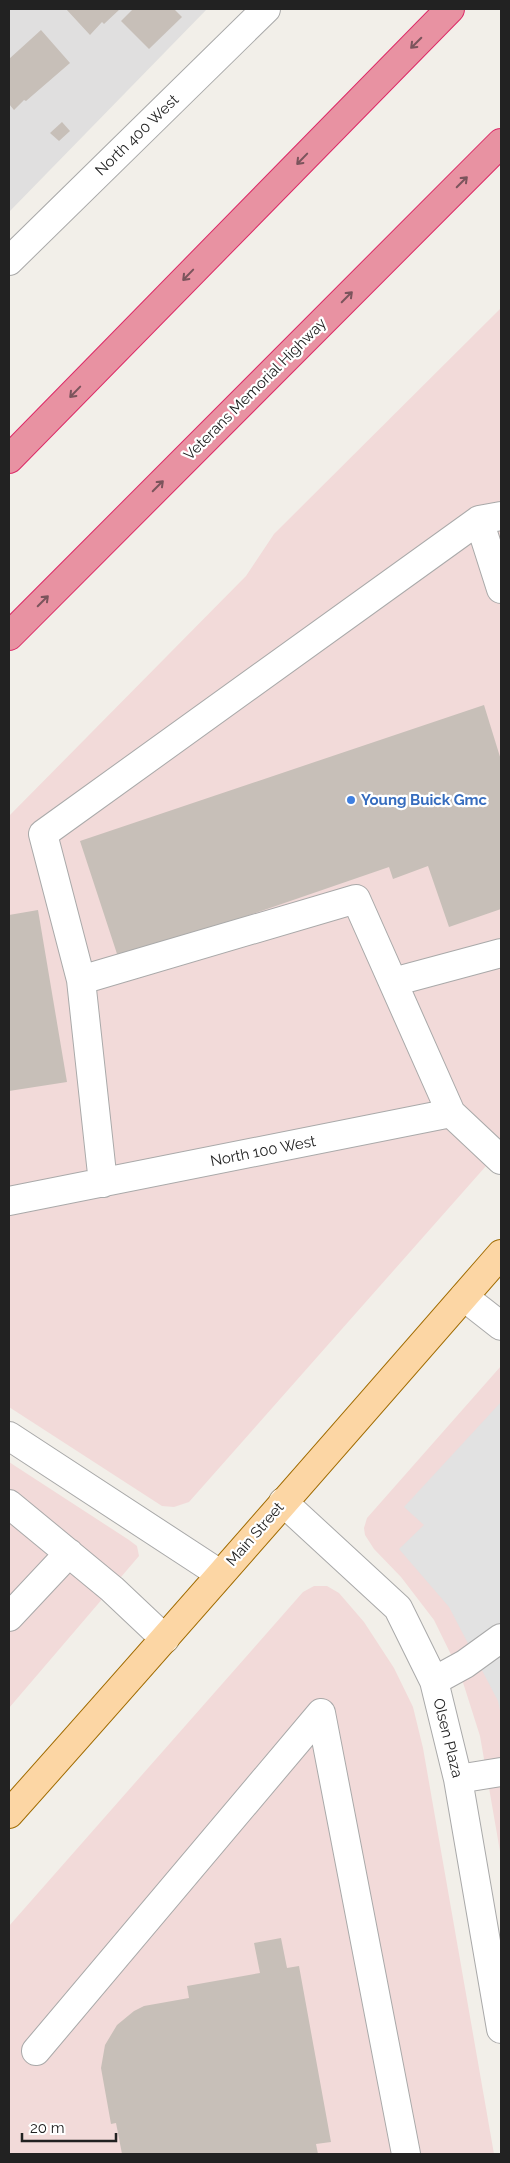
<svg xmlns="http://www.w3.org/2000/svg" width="510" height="2163" font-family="Raleway,sans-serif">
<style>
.residential{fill:#e0dfdf}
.commercial{fill:#f2dad9}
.parking{fill:#e2e2e2}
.building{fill:#c7bfb8}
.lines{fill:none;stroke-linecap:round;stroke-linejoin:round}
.minor-casing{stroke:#a9a9a9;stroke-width:30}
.major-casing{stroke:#a06b00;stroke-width:30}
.highway-casing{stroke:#dc2a67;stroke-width:30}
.minor{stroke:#fff;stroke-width:28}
.major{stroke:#fcd6a4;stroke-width:28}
.highway{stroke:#e892a2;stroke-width:28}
.oneway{stroke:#7b545c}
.shop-dot{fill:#3f7fe0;stroke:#fff;stroke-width:2}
.labels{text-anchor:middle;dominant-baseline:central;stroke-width:4.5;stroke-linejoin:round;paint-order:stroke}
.street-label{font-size:15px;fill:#222;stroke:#fff}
.shop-label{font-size:15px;font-weight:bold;fill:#366cbe;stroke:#fff;text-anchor:start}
</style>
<rect width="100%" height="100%" fill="#f2efe9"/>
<path class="residential" d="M9,9H207L9,212Z"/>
<path class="commercial" d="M501,308V1149L189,1502L174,1507L162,1506L9,1407V816L246,576L274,534Z
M501,1366V1857L480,1736L460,1673L434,1620L401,1577L374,1549L365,1535L364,1528L367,1518Z
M9,1462L129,1540L137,1546L139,1556L9,1708Z
M314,1586H327L339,1593L364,1622L394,1668L413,1707L423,1748L494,2154H9V1926L303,1592Z"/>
<path class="parking" d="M501,1402V1715L498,1701L449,1607L399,1549L424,1525L404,1507Z"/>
<path class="building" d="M66,9H120L104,24L102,22L90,35Z
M133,9H174L182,17L149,49L121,21Z
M41,30L70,63L26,101L24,100L14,110L9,104V59Z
M62,122L70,131L59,141L50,133Z
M484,705L501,760V909L449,927L428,866L393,879L389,867L119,960L80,841Z
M38,910L67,1082L9,1091V915Z
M281,1938L287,1968L299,1966L331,2142L316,2144L318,2154H122L116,2123L111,2124L101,2068L105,2045L117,2025L134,2011L144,2006L189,1998L187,1986L260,1973L254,1943Z"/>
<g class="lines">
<g class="minor-casing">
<path id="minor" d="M9,261L266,9
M479,520L501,589
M81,980L356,899L451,1113
M393,982L501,953
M103,1183L81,980L43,834L479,520L501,516
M9,1201L451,1113L501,1160
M464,1297L501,1326
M9,1436L220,1574
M283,1502L398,1608L434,1681L458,1779L501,2029
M9,1504L112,1589L165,1639
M9,1617L69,1553
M434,1681L465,1664L501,1638
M458,1779L501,1772
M36,2051L321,1713L406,2154"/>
</g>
<g class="major-casing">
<path id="major" d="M9,1814C174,1629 338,1441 501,1254"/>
</g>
<g class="highway-casing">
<path id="highway" d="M9,459L450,9
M9,636L501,143"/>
</g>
<use href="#minor" class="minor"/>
<use href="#major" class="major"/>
<use href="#highway" class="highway"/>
</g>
<defs><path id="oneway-shaft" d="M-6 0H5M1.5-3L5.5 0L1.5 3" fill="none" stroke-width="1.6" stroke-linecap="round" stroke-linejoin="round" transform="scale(1.25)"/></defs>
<g class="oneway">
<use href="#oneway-shaft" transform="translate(416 43) rotate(135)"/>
<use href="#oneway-shaft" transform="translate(302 159) rotate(134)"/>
<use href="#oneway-shaft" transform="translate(462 182) rotate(-45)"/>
<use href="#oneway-shaft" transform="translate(188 275) rotate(134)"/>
<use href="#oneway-shaft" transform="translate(347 297) rotate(-45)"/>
<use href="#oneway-shaft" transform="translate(75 392) rotate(134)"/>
<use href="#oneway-shaft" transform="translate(158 486) rotate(-45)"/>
<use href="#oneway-shaft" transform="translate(43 601) rotate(-45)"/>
</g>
<circle class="shop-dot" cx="351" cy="800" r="5"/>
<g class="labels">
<g class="street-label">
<text transform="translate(137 135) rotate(-44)">North 400 West</text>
<text transform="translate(255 389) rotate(-45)">Veterans Memorial Highway</text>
<text transform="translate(263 1151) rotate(-11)">North 100 West</text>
<text transform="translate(255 1534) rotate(-49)">Main Street</text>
<text transform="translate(448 1738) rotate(76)">Olsen Plaza</text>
</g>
<g class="shop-label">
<text x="361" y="800">Young Buick Gmc</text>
</g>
</g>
<rect width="510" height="2163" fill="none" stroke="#222222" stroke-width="20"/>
<path d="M22 2133v8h94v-8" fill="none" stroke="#222222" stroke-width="2.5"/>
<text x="30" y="2133" font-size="15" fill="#222222" stroke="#ffffff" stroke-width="4" paint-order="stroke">20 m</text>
</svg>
